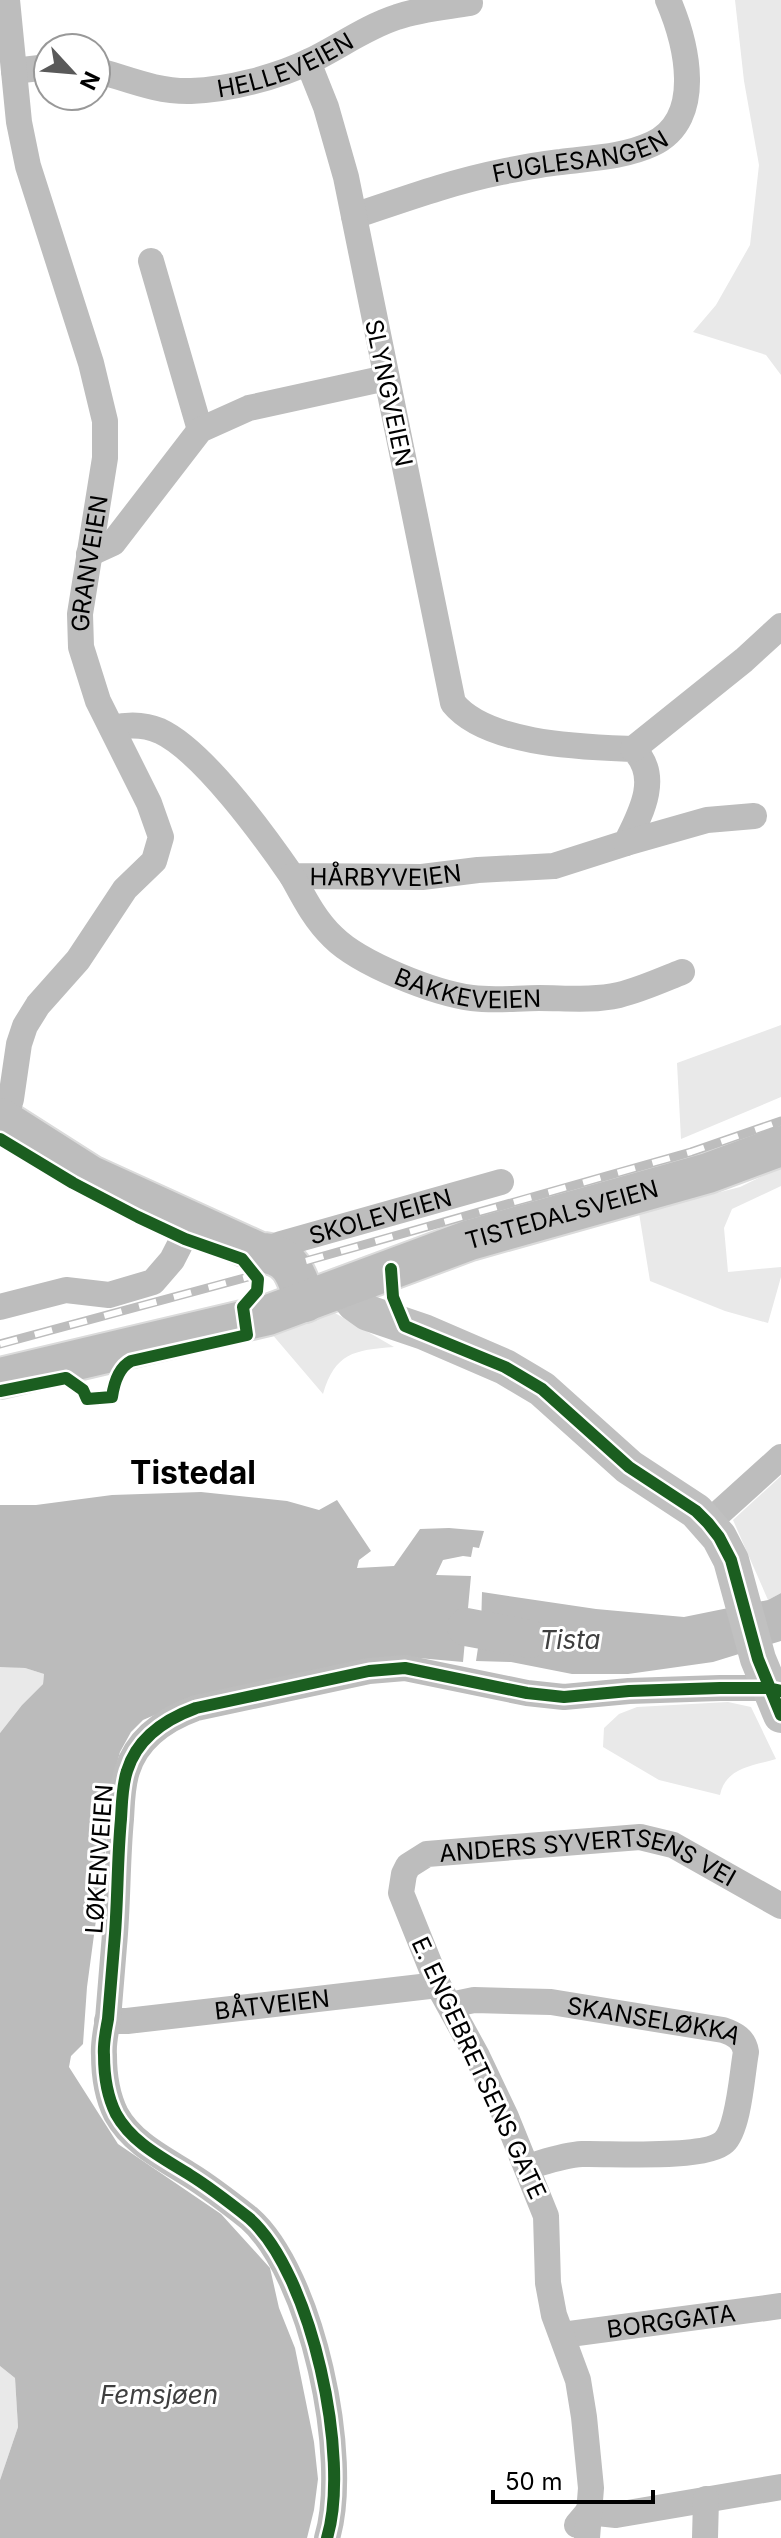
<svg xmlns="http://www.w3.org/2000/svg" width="781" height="2538" font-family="Inter,sans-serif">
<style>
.green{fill:#e9e9e9}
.water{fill:#bbb}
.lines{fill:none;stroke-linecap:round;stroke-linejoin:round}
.river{stroke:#bbb;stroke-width:38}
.primary-casing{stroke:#dbdbdb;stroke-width:44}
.street{stroke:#bdbdbd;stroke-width:26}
.secondary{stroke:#c0c0c0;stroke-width:36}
.primary{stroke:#bdbdbd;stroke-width:40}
.rail-casing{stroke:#bdbdbd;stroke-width:9}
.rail{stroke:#fff;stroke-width:6;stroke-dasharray:18;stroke-linecap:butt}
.cycleway-casing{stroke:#fff;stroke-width:17}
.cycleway{stroke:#1b5e20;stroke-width:12}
.labels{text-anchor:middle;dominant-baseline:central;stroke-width:6;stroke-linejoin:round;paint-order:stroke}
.street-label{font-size:24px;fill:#000;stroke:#fff}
.water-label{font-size:26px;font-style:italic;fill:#3f3f3f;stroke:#fff}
.district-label{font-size:32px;font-weight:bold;fill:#000;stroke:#fff}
</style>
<rect width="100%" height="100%" fill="#fff"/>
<path class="green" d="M735,0H781V375L766,355L693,332L716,305L750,245L759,165L744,81Z
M781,1025V1097L681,1139L677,1063Z
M781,1167V1186L732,1209L724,1228L728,1272L781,1267V1277L768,1323L725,1311L650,1281L639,1213L740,1187Z
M325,1312L335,1313L394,1347C354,1350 335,1353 323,1394L271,1333Z
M781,1476V1593L768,1600L733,1520Z
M5,1666L25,1668L44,1674L43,1684L22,1705L0,1733V1667Z
M728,1702L751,1707L776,1759C752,1766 726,1767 720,1795L659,1780L603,1747L604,1728L619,1714L637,1707Z
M0,2366L15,2378L18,2427L0,2480Z"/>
<path class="water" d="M201,1492L287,1501L319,1510L337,1500L371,1551L359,1560L357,1568L394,1566L420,1529L449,1528L484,1531L479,1548L473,1547L471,1557L463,1556L443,1560L436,1575L471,1576L463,1662L396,1656L292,1676L194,1698L143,1720L131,1732L120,1752L112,1782L105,1853L87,1987L83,2044L71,2056L69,2067L118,2144L221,2214L270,2268L279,2308L295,2348L314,2442L318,2479L314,2510L307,2538H0V2480L18,2427L15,2378L0,2366V1733L22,1705L43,1684L44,1674L25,1668L0,1667V1505H36L112,1495Z
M482,1592L596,1609L684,1617L768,1600L781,1593V1641L713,1662L628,1674H572L511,1662L476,1661L481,1628Z"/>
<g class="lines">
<path class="river" d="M466,1627L530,1639"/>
<g class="primary-casing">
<g id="primary">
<path d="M0,1118L91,1176L260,1253C291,1253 297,1276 305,1302"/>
<path id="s11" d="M0,1378L268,1315L470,1240L708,1173L781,1146"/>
</g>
</g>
<g class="street">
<path id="s1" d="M96,70C128,79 157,92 191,91C227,90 278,77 310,61C339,47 366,27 397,17C420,9 446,7 470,3"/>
<path d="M14,71L48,67"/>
<path id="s2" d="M354,216C402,200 451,182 501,172C521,168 541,164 561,162C591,158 624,157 652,144C706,119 686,42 668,0"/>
<path d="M151,261L200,430"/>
<path d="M89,554L113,543L200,430L249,408L386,378"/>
<path id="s3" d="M112,728C129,724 144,724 160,731C203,751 265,837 292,876L422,877L478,870L554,866L626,843C640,815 662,776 633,749C584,747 487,745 453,703L346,177L326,107L308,62"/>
<path d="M633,749L744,660L781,626"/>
<path d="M626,843L707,820L754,816"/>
<path id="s4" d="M292,876C304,898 315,920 333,937C360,964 434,993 472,998C495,1001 517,998 539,998C566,998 592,1001 619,995C640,990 662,980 682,972"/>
<path id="s5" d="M4,1121L11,1099L19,1044L25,1026L38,1005L78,960L125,889L154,861L161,837L149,803L98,701L81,647L80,614L105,458V421L91,363L28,166L19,122L7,0"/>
<path id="s6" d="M260,1253L281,1244L501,1182"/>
<path d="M0,1307L66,1290L109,1295L153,1282L172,1260L191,1223"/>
<path d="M708,1523L781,1457"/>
<path id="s7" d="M450,2005L474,2000L551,2002L723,2030C735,2034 744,2039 746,2052C742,2073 739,2128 724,2142C705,2160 610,2153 582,2154C563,2155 545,2162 527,2167"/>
<path id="s8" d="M107,2021H127L438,1985"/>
<path id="s9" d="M562,2335L781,2306"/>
<path d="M577,2525L588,2512L616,2515L781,2487"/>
<path d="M327,2538C351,2459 312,2273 249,2218C230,2203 211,2188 190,2175C163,2158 132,2143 116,2114C107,2096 104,2075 104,2055C103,2043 106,2031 108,2019C110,1995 112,1971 114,1946C118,1904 117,1861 121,1819C122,1803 122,1786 127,1771C137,1738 166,1719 196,1708L369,1671L405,1668L527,1693L564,1697L629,1691L720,1688H768L781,1691"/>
<path id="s10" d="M587,2538L591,2488L584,2417L578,2380L554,2315L548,2283L546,2216L506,2117L477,2056L438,1985L401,1893L404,1874L408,1866L427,1854L640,1837L673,1845L781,1906"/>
<path d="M705,2538L706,2499"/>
</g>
<path class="secondary" d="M343,1289L354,1303L368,1313L424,1332L505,1367L542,1389L629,1467L696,1511L719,1537L731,1560L758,1659L781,1715"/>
<use href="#primary" class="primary"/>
<g class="rail-casing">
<path id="rail" d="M306,1261L691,1152L781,1121
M0,1344L248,1277"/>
</g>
<use href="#rail" class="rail"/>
<g class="cycleway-casing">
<path id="cycleway" d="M0,1139L73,1183L138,1217L185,1239L242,1259L258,1279L257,1291L243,1307L247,1335L131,1361C118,1368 114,1383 112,1397L87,1399L83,1390L66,1378L0,1391
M391,1269L393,1297L405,1326L505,1367L542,1389L629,1467L696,1511L708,1523L719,1537L731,1560L758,1659L781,1715
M327,2538C351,2459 312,2273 249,2218C230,2203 211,2188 190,2175C163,2158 132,2143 116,2114C107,2096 104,2075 104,2055C103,2043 106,2031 108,2019C110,1995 112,1971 114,1946C118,1904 117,1861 121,1819C122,1803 122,1786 127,1771C137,1738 166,1719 196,1708L369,1671L405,1668L527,1693L564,1697L629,1691L720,1688H768L781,1691"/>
</g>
<use href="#cycleway" class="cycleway"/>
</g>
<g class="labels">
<g class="street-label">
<text stroke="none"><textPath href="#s1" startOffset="196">HELLEVEIEN</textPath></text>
<text stroke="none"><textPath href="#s2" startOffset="234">FUGLESANGEN</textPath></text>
<text transform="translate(389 393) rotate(78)">SLYNGVEIEN</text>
<text stroke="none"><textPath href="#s5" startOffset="624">GRANVEIEN</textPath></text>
<text stroke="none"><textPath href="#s3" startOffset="340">HÅRBYVEIEN</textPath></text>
<text stroke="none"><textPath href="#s4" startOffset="222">BAKKEVEIEN</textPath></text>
<text stroke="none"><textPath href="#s11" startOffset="586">TISTEDALSVEIEN</textPath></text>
<text stroke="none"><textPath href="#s6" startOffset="126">SKOLEVEIEN</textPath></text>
<text transform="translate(99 1859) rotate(-86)">LØKENVEIEN</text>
<text stroke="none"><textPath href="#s10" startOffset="898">ANDERS SYVERTSENS VEI</textPath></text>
<text stroke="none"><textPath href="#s8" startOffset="166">BÅTVEIEN</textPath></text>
<text stroke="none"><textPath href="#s7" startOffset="206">SKANSELØKKA</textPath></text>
<text transform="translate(479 2068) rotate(65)">E. ENGEBRETSENS GATE</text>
<text stroke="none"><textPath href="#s9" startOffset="110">BORGGATA</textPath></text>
</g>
<g class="water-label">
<text x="570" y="1639">Tista</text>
<text x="159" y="2394">Femsjøen</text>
</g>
<g class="district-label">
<text x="193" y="1472">Tistedal</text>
</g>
</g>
<g transform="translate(72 72) rotate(116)"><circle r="38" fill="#ffffff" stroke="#999999" stroke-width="2"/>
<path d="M0-6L14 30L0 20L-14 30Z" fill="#595959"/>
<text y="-12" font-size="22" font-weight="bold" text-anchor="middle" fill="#000000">N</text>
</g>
<path d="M493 2490v12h160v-12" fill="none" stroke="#000000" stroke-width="4"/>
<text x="505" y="2490" font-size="24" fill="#000000" stroke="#ffffff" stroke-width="6" paint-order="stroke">50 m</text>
</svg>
